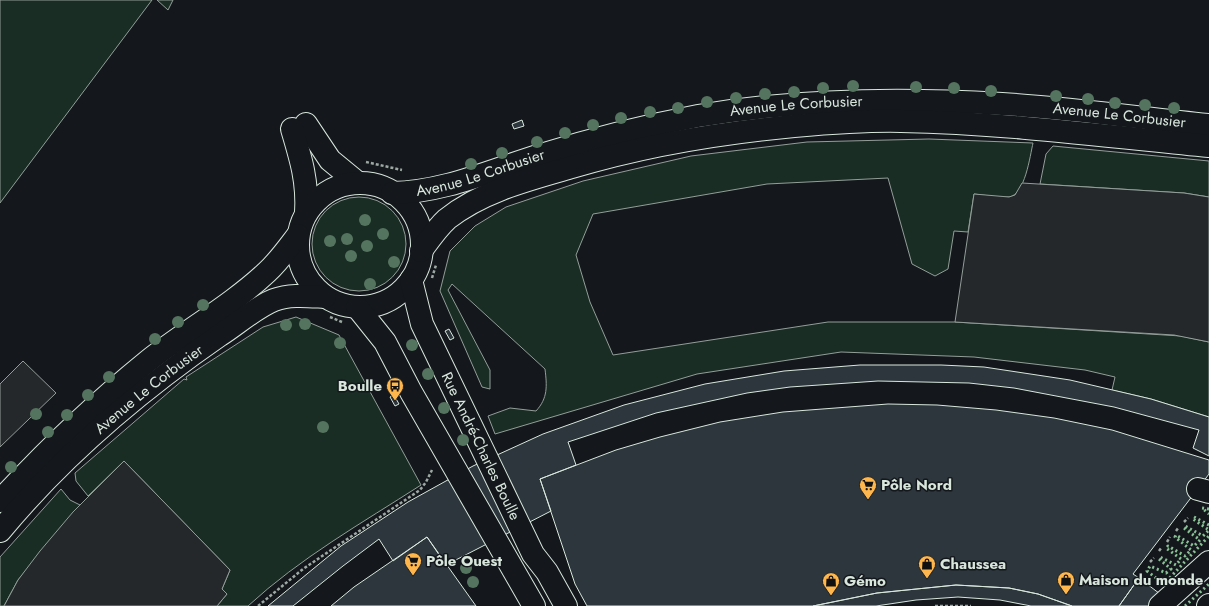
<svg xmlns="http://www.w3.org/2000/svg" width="1209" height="606" font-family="Jost,sans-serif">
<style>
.green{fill:#1a2d24;stroke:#939e99}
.parking{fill:#24282b;stroke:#939e99}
.building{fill:#2c363c;stroke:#d8e6dc}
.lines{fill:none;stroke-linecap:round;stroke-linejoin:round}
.minor-casing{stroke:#d8e6dc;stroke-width:24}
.path{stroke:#9da8a2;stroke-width:2.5;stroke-dasharray:3 2;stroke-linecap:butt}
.minor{stroke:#14181c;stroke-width:22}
.hedge{stroke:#8ac095;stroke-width:3;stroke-dasharray:2 3;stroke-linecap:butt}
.tree{fill:#55745f}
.labels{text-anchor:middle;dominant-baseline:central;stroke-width:3;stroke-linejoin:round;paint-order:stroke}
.street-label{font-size:15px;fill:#d8e6dc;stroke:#14181c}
.poi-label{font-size:15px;font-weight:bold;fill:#d8e6dc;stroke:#14181c;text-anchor:start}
</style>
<rect width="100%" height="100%" fill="#14181c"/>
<path class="green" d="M0,0H152L0,203Z
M157,0H173L168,10Z
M929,139L1033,143C1030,156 1025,195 1009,197C998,198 985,195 974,194L968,232L954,231L948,269L935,276L912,264L888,178L767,184L593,214L576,255L590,302L613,355L828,322H955L1181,336L1209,342V417L1151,399L1112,390L1115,377L1085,370L974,357L841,352L697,374L495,434L488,416L510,408L536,411C548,398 547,386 545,369L452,284L448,290L490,370V389L482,387L440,291L450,251L475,226L506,207L583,181L691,156L807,142Z
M1053,146L1209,161V197L1184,193L1040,184L1046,154Z
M312 244a47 47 0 1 1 94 0a47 47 0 1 1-94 0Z
M296,317L339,335L421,485C362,523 300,558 248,606H217L227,594L222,589L230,570L124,461L88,496L76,481L75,473L184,379L187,380L186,377L263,327Z
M61,489L70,500L80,505L18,580L4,606H0V557Z"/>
<path class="parking" d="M1022,183L1184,193L1209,197V342L1174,335L955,322L974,194L1009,197L1015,195Z
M23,361L56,393L0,447V384Z
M124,461L230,570L222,589L227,594L217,606H4L18,580L40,551L73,512Z"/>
<path class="building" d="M522,120L524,126L514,129L512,124Z
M449,329L454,338L450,340L445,331Z
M860,365H941L984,367L1070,380L1151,399L1209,417V456L1193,448L1199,430L1114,407L1014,388L969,383L878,381L790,387L747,393L656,413L568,442L576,465L540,479L551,511L446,565L427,537L393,561L379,539L343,566L293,606H268L341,546L408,502L473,466L543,434L624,405L705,384L784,371Z
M394,395L399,404L395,406L390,397Z
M888,404L937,405L996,410L1054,418L1112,430L1209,460V474L1133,574L1139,578L1119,606H1072L1038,594L1009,588L956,585L877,593L813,606H587L575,584L540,479L616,450L660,437L720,422L783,412Z
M427,537L476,606H331L354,587Z
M1139,578L1176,606H1119Z
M956,585L1009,588L1038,594L1072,606H1031L1000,600L958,597L916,600L876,606H813L877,593Z"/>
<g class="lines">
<g class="minor-casing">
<g id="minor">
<path d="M306,124L330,160L358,183"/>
<path d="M292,129C301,159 308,182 306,213"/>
<circle cx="360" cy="245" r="62"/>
<path id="s1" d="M392,193C445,192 491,170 541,155C592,139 645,126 698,116C798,99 901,98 1002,104C1071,108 1140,118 1209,125"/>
<path d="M421,251C429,240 437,228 447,219C482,191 530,179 572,167C645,145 719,133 794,126C830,123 866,120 901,121C1004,123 1107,136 1209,146"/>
<path id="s2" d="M411,280L422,324L533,554L547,572L566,606"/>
<path d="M357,307L385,342L411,392L534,606"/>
<path d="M1198,489L1209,492"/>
<path d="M0,501C46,451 95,404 148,361C186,331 232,305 267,272C279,261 288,248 298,235"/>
<path id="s3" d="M0,531C63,455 139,391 220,335C236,325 256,307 274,300C290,294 307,296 325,297"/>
<path d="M1160,606L1209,562"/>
<path d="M1208,606L1209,605"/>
</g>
</g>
<path class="path" d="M366,162L402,170
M432,278L436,265
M330,317L342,322
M1184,522L1188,518
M1176,531L1179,527
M1167,542L1170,537
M1159,551L1162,547
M1150,562L1154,558
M258,606L303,569L420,490L426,482L432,470
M935,606H971"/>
<use href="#minor" class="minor"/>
<path class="hedge" d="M1209,509L1202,508L1209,514
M1209,525L1194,517L1193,519L1209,530L1203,536L1185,526L1184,528L1200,540L1194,546L1176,535L1175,537L1191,550L1185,556L1168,546L1166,548L1181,559L1176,565L1160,557L1159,559L1171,569L1166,573L1150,566L1147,571L1164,584L1209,536
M1185,606L1209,584"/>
</g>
<g class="tree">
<circle cx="853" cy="86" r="6"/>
<circle cx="916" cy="87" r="6"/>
<circle cx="823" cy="88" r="6"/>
<circle cx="954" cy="88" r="6"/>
<circle cx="991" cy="91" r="6"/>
<circle cx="794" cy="92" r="6"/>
<circle cx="765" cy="94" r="6"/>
<circle cx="1056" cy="96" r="6"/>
<circle cx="736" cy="98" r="6"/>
<circle cx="1088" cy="99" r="6"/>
<circle cx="707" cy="102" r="6"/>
<circle cx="1115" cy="103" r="6"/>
<circle cx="1145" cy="105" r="6"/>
<circle cx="678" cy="108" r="6"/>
<circle cx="1174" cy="108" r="6"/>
<circle cx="650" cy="112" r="6"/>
<circle cx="621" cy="118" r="6"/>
<circle cx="593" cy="125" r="6"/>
<circle cx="565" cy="133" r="6"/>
<circle cx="537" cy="142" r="6"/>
<circle cx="502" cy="153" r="6"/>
<circle cx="471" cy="164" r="6"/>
<circle cx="365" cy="220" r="6"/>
<circle cx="383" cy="234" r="6"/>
<circle cx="347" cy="239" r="6"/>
<circle cx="330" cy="241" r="6"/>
<circle cx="367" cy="246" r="6"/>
<circle cx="351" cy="256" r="6"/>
<circle cx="394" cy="262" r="6"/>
<circle cx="370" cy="284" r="6"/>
<circle cx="203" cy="305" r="6"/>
<circle cx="178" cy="322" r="6"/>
<circle cx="305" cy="324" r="6"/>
<circle cx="286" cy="325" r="6"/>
<circle cx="155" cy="339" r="6"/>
<circle cx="340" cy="343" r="6"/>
<circle cx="412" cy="345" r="6"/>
<circle cx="428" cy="374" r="6"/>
<circle cx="109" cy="377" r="6"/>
<circle cx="88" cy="395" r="6"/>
<circle cx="444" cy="408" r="6"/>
<circle cx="36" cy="414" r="6"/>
<circle cx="67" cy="415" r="6"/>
<circle cx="323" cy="427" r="6"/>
<circle cx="48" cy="432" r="6"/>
<circle cx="463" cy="440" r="6"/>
<circle cx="11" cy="467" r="6"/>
<circle cx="466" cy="568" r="6"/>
<circle cx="473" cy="582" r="6"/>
</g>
<defs>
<g id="bus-pin" transform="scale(0.9)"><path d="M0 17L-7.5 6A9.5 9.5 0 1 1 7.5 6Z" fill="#ffb74d" stroke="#14181c"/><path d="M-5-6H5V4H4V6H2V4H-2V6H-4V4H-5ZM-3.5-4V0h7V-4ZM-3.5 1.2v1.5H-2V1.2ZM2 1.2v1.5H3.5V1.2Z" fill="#111"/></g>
<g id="supermarket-pin" transform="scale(0.9)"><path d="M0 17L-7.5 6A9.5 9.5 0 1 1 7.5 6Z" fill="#ffb74d" stroke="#14181c"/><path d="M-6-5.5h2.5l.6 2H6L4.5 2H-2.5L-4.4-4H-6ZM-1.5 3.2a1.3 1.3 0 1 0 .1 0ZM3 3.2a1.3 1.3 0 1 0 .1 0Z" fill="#111"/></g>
<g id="shop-pin" transform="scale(0.9)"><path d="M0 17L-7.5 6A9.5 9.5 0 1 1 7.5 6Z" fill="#ffb74d" stroke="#14181c"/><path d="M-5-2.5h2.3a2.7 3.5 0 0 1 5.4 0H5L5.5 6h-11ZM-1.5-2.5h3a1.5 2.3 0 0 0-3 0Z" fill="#111"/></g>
</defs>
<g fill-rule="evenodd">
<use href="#bus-pin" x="395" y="386"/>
<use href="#supermarket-pin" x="868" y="485"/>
<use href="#supermarket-pin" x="413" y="561"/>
<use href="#shop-pin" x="927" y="564"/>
<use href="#shop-pin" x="1066" y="580"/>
<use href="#shop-pin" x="831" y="581"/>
</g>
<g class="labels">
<g class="street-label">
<text stroke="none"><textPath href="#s1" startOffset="415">Avenue Le Corbusier</textPath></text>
<text stroke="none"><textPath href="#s1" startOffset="739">Avenue Le Corbusier</textPath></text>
<text stroke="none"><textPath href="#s1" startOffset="91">Avenue Le Corbusier</textPath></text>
<text stroke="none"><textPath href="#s3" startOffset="206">Avenue Le Corbusier</textPath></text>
<text stroke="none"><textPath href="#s2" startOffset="181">Rue André-Charles Boulle</textPath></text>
</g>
<g class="poi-label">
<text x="382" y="386" text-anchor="end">Boulle</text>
<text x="881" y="485">Pôle Nord</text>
<text x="426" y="561">Pôle Ouest</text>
<text x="940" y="564">Chaussea</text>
<text x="1079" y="580">Maison du monde</text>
<text x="844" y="581">Gémo</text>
</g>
</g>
</svg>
